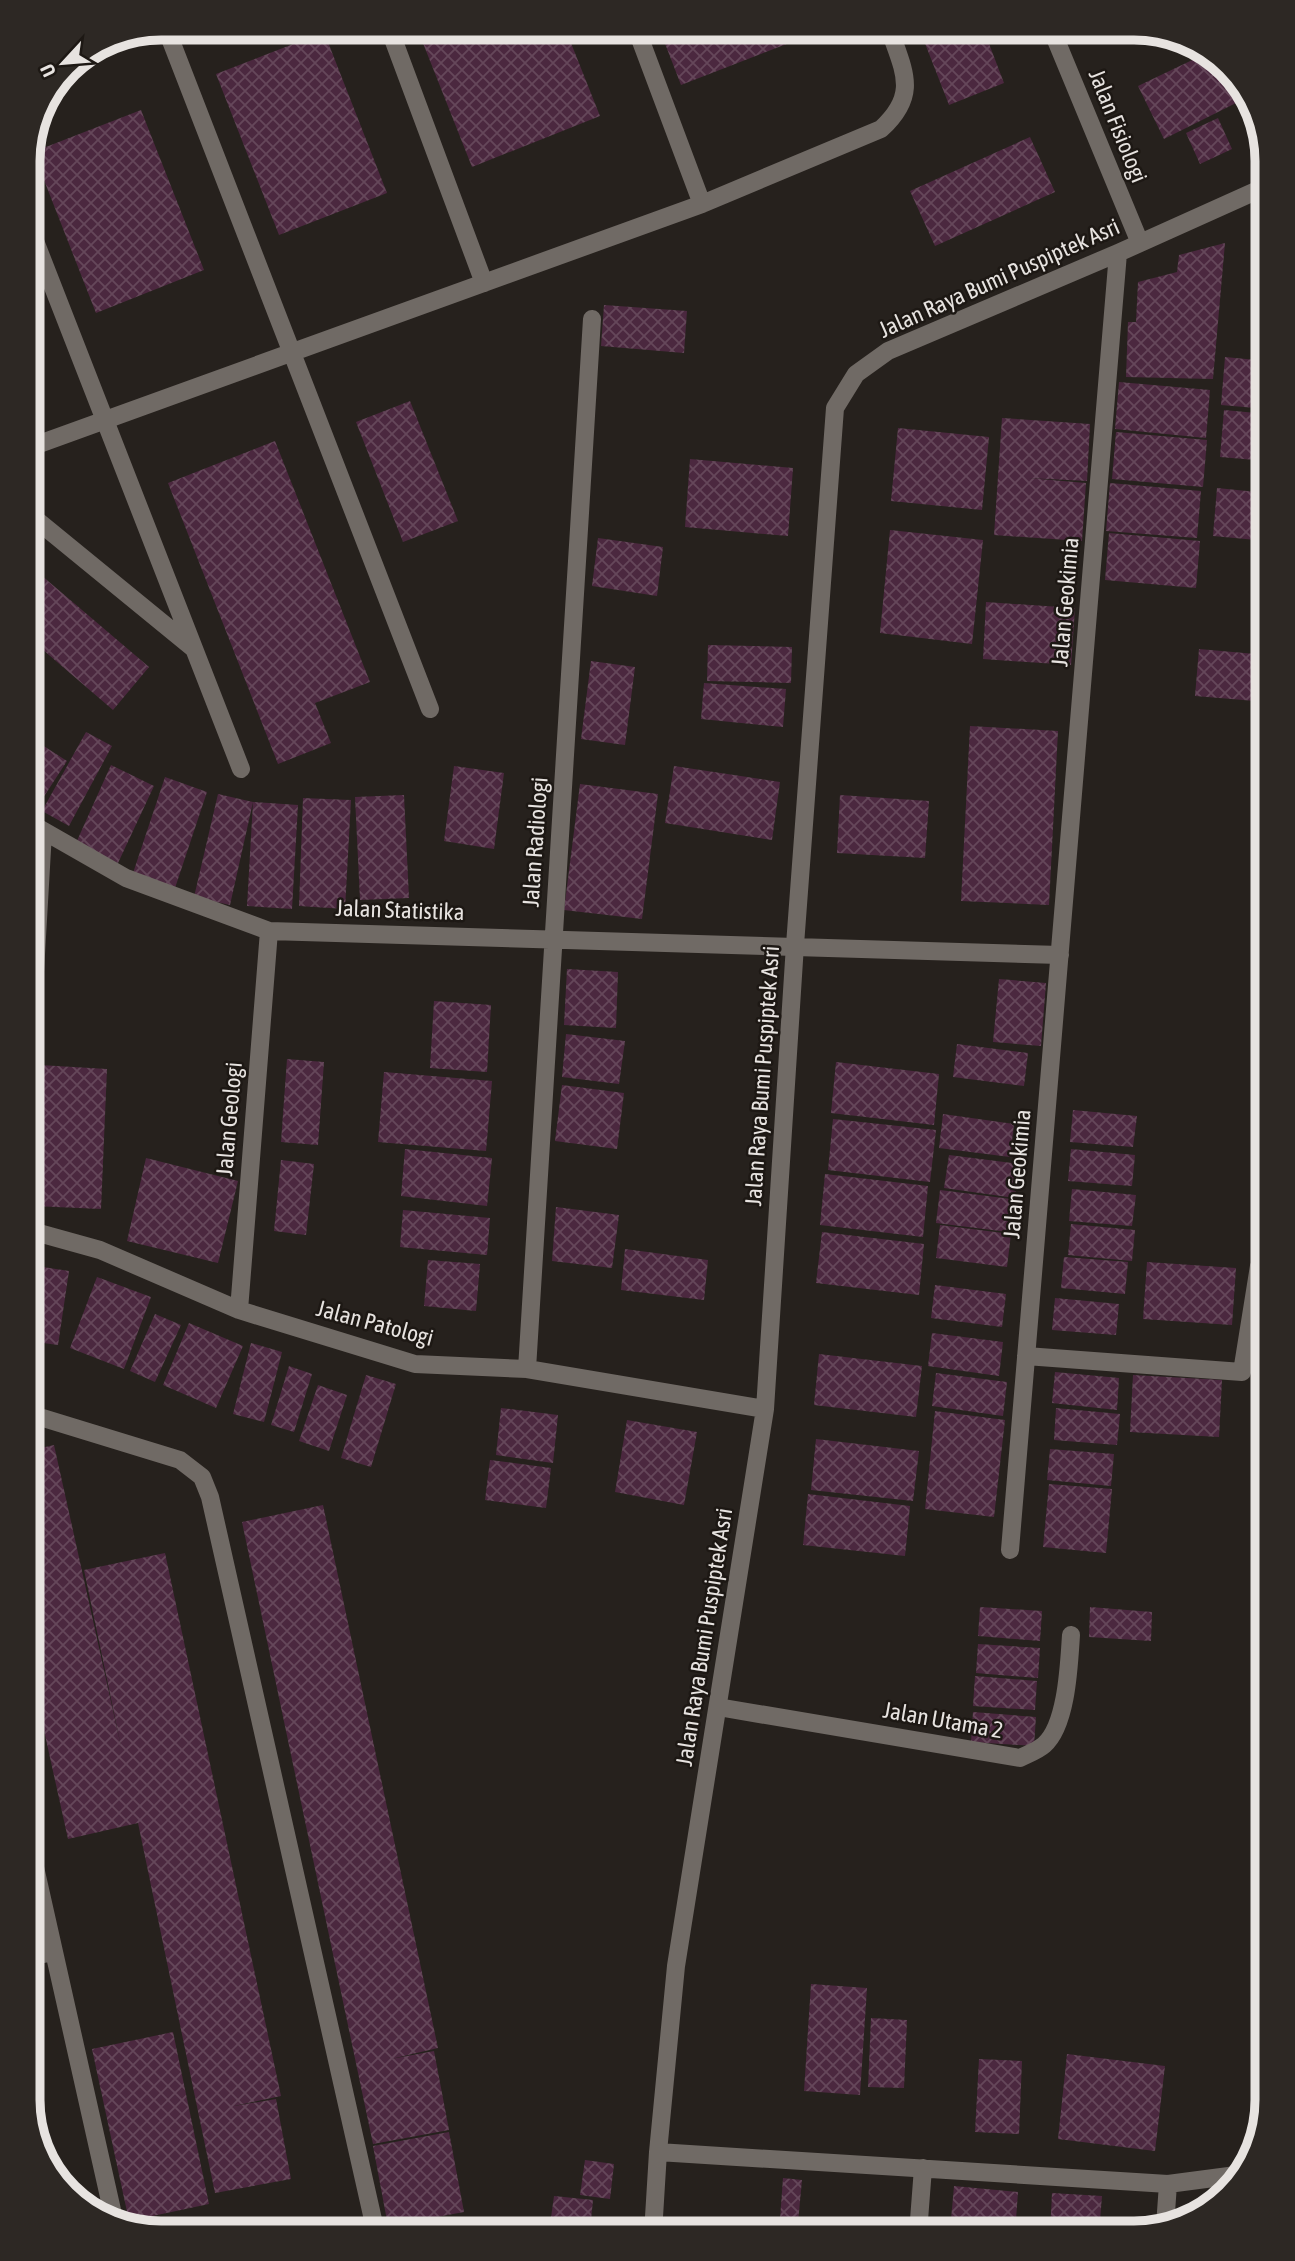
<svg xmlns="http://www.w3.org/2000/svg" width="1295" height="2261" font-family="'Asap Condensed',sans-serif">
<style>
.building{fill:url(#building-cross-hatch)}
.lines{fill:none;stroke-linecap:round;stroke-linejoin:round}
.street{stroke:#706a65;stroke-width:18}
.labels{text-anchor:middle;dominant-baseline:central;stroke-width:5;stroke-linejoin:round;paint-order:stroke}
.street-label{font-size:23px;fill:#e7e3e0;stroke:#1d1814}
.rim{fill:none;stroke:#e7e3e0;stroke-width:9}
</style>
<defs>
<pattern id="building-cross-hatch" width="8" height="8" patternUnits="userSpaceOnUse" patternTransform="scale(1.75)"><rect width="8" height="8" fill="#4b283f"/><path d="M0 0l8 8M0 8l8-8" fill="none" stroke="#65475a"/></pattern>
</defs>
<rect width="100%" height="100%" fill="#26211d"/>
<path class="building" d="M417,28H565L600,116L472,167Z
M659,28H807L810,35L681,85Z
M919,28H983L1004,83L949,105Z
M324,32L387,193L279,235L216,74Z
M1209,52L1248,97L1164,139L1138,86Z
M141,110L204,270L96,313L33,152Z
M1218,118L1232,149L1200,164L1186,133Z
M1030,137L1055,192L935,246L910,191Z
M1225,243L1213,379L1126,377L1128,322H1136L1138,282L1177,272L1179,255Z
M604,305L687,311L684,353L601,346Z
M1225,357L1267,361V409L1221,405Z
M1119,382L1210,390L1206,438L1115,429Z
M410,401L458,521L403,542L356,422Z
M1224,410L1267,414V461L1220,457Z
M1002,418L1090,424L1087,481L1028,478L1086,483L1082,541L994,535Z
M898,428L989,437L982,510L891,501Z
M1116,432L1207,440L1203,487L1112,479Z
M275,441L370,682L315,703L331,743L278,764L168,483Z
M690,459L793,468L788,536L685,527Z
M1110,483L1201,491L1197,538L1106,531Z
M1217,488L1267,493V541L1213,536Z
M890,530L983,540L972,644L880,633Z
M1109,533L1200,541L1196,588L1105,580Z
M598,538L663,547L657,596L592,586Z
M28,564L149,667L113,710L28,637Z
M986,602L1075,608L1071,665L983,659Z
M708,645L792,647L791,683L707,681Z
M1199,649L1267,655V702L1195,696Z
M591,661L635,667L625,745L581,739Z
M704,683L786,689L783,727L701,719Z
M970,726L1058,731L1049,905L961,901Z
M86,732L112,746L69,826L42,811Z
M39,743L67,761L43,798L28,788V760Z
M111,765L154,786L118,863L76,843Z
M454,766L504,773L494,849L444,841Z
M674,766L780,782L772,840L665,823Z
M165,777L207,792L175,888L133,873Z
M580,784L658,794L642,919L564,910Z
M218,794L253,802L230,905L194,897Z
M404,795L409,898L360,900L355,797Z
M840,795L929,801L925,858L837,853Z
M303,798L351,800L345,909L299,906Z
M253,802L298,805L292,909L247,906Z
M567,969L618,972L616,1028L564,1025Z
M999,979L1046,983L1041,1046L993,1042Z
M434,1001L491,1005L487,1072L430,1068Z
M566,1034L625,1041L619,1084L562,1077Z
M957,1044L1028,1053L1024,1086L953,1077Z
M287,1059L324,1062L318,1145L281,1142Z
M836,1062L939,1074L934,1125L831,1113Z
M40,1065L107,1069L101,1209L34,1206Z
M384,1072L492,1081L486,1151L378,1142Z
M562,1085L624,1093L617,1149L555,1141Z
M1073,1110L1137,1116L1133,1147L1070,1142Z
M943,1114L1014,1124L1010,1157L939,1148Z
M833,1119L936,1130L930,1182L828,1170Z
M405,1149L492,1158L487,1206L401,1196Z
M1071,1149L1135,1155L1132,1186L1068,1181Z
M949,1155L1019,1164L1015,1198L944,1188Z
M146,1158L238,1181L218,1263L127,1241Z
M281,1160L314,1164L306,1235L274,1231Z
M825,1174L928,1186L923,1237L820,1225Z
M1072,1189L1136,1195L1132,1226L1069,1221Z
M940,1190L1011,1199L1008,1232L936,1223Z
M556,1207L619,1215L612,1268L552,1261Z
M403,1210L490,1218L487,1255L400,1247Z
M1071,1224L1135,1230L1132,1261L1068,1255Z
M940,1225L1011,1234L1007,1267L936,1258Z
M822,1232L924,1244L919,1295L816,1283Z
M625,1249L708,1260L704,1300L621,1290Z
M1064,1257L1128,1262L1125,1294L1061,1288Z
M428,1260L480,1264L476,1311L424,1306Z
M1147,1262L1236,1268L1232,1325L1143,1319Z
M30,1265L69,1271L58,1345L28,1341Z
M97,1277L151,1297L124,1369L70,1348Z
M935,1285L1006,1294L1002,1327L931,1318Z
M1055,1298L1119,1304L1116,1335L1052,1330Z
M155,1314L181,1325L155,1382L130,1371Z
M189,1323L243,1346L216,1408L163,1385Z
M932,1333L1003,1342L999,1376L928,1366Z
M251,1343L282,1352L264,1422L233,1414Z
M819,1354L922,1366L916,1417L814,1405Z
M289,1366L312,1374L294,1432L271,1425Z
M1055,1372L1119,1378L1117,1410L1052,1403Z
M936,1373L1007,1382L1003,1416L932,1406Z
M366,1375L396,1384L371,1467L341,1458Z
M1133,1375L1222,1380L1219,1437L1130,1432Z
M318,1385L347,1395L329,1451L299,1441Z
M501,1408L558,1415L553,1463L496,1455Z
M1056,1408L1120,1414L1117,1445L1054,1440Z
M935,1411L1005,1420L994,1517L925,1509Z
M627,1420L697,1432L684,1505L615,1492Z
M816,1439L919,1451L913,1501L811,1490Z
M54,1445L122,1751L84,1570L165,1553L281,2096L234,2106L276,2099L291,2179L215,2193L138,1823L68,1839L28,1658V1451Z
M1050,1449L1114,1454L1111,1486L1047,1480Z
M490,1460L551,1468L546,1508L485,1500Z
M1049,1484L1112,1489L1106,1553L1043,1547Z
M808,1494L910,1506L905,1556L803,1545Z
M323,1505L438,2048L391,2059L434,2051L449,2130L373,2144L242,1522Z
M980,1607L1042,1611L1040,1641L978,1636Z
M1090,1607L1152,1612L1151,1641L1089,1637Z
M978,1644L1040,1648L1038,1678L976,1673Z
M975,1676L1037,1681L1035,1710L973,1706Z
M973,1712L1036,1717L1034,1746L971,1742Z
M811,1984L867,1988L860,2095L804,2091Z
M871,2018L907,2020L904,2088L868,2087Z
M173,2032L209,2204L129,2221L92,2049Z
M1067,2054L1165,2066L1155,2151L1058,2139Z
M979,2059L1022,2061L1019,2134L975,2132Z
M449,2132L464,2212L388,2226L373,2146Z
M585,2160L614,2164L610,2199L580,2195Z
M783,2178L802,2180L797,2233H779Z
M954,2186L1018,2192L1015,2233L950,2231Z
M1052,2193L1102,2196L1099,2233H1050Z
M554,2196L593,2200L590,2230L550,2225Z
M510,2226L568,2231V2233H510Z"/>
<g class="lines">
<path class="street" d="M166,28L430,709
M389,28L484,283
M636,28L702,204
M1051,28L1140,243
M28,223L241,769
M28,448L702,204L881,129C919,94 904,72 889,28
M28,513L193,648
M28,822L126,878L269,931L1060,955
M28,1094L43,832
M28,1230L100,1250L239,1310L415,1364L527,1369L765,1409
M239,1310L269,931
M1026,1356L1242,1372L1259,1266
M527,1369L592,319
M28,1419L43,1418L180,1460L202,1477L210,1497L374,2224L371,2233
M1010,1550L1118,253
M718,1707L1020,1758C1028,1754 1037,1751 1044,1745C1067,1725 1069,1664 1071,1635
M28,1836L114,2219
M28,1957L54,1952
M658,2152L1168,2184L1244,2174
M1165,2226L1168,2184
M653,2233L658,2152L676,1966L765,1409L795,945L835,408L856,374L888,351L1118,253L1267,186
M918,2233L923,2168"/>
</g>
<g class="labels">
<g class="street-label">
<text transform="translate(1118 126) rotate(68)">Jalan Fisiologi</text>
<text transform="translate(999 278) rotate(-24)">Jalan Raya Bumi Puspiptek Asri</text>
<text transform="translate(1065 602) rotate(-85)">Jalan Geokimia</text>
<text transform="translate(535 842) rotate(-86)">Jalan Radiologi</text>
<text transform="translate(400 910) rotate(2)">Jalan Statistika</text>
<text transform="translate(762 1076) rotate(-86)">Jalan Raya Bumi Puspiptek Asri</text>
<text transform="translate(229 1119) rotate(-85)">Jalan Geologi</text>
<text transform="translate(1017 1174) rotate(-85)">Jalan Geokimia</text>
<text transform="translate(375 1323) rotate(15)">Jalan Patologi</text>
<text transform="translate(704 1637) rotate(-81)">Jalan Raya Bumi Puspiptek Asri</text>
<text transform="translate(943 1720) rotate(10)">Jalan Utama 2</text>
</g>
</g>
<path d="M0 0H1295V2261H0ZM161 40H1134A121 121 0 0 1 1255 161V2100A121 121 0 0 1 1134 2221H161A121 121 0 0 1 40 2100V161A121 121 0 0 1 161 40Z" fill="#2d2824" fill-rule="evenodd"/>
<path class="rim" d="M161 40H1134A121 121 0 0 1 1255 161V2100A121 121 0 0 1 1134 2221H161A121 121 0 0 1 40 2100V161A121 121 0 0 1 161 40Z"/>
<g transform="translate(63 63) rotate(244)" stroke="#1d1814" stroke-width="5" paint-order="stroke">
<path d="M0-5L12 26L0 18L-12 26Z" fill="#e7e3e0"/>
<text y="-10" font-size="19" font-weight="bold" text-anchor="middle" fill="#e7e3e0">U</text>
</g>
</svg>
